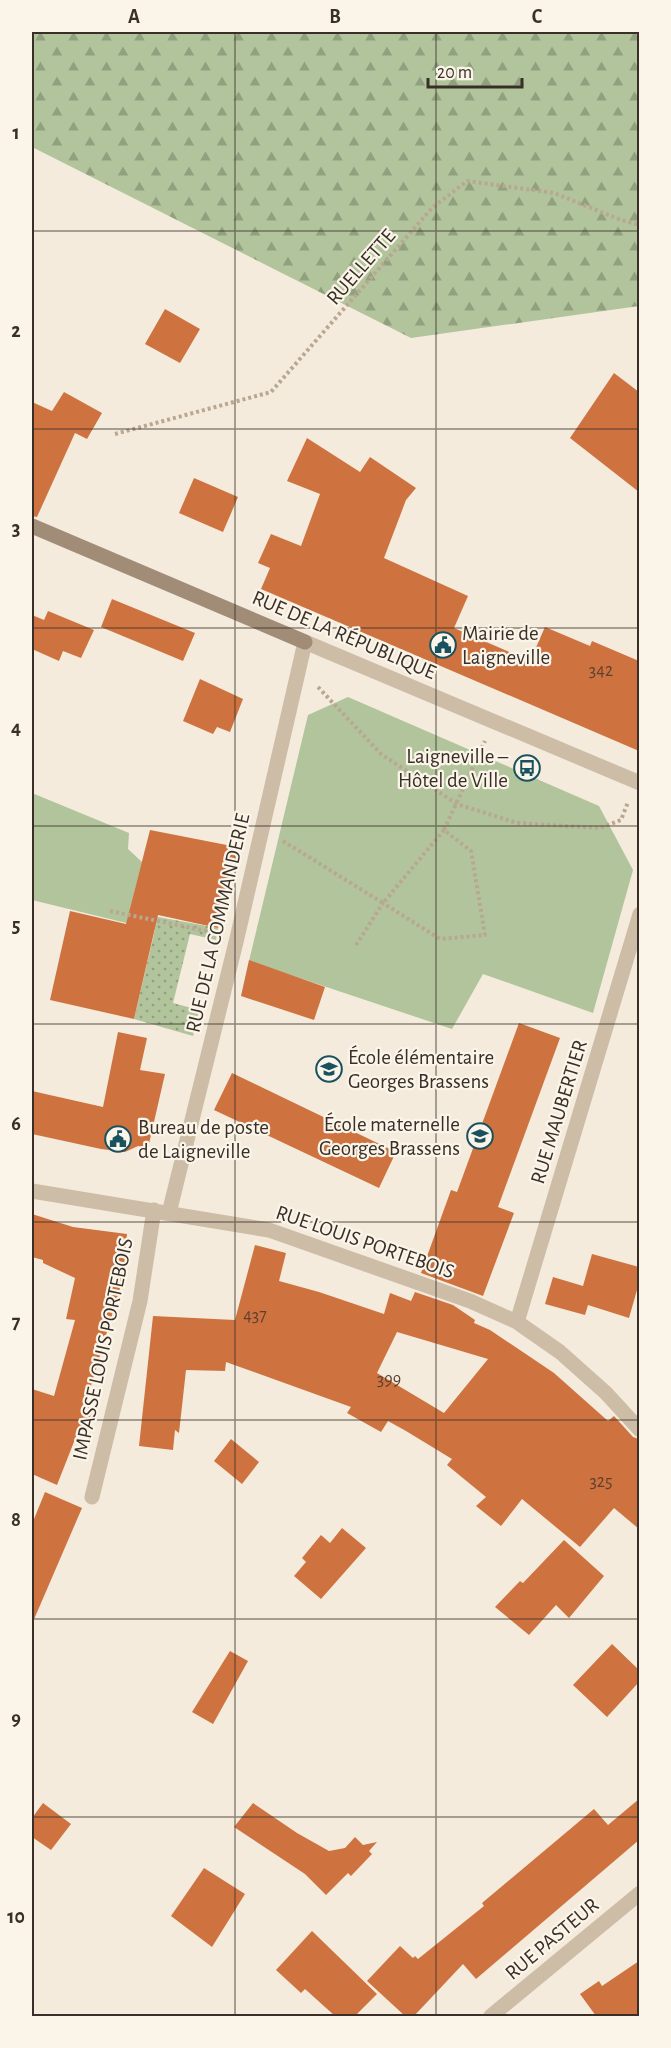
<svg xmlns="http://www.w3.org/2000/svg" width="671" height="2048" font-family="'Alegreya Sans',sans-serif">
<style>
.grass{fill:url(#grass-dots)}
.forest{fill:url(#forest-firs)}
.green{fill:#b1c49b}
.building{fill:#ce7340;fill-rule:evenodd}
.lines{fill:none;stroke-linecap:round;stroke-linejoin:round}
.path{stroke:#b9a791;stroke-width:4;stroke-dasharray:3 3;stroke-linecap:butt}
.minor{stroke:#cdbda7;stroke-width:15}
.secondary{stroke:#a18c78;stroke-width:15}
.grid{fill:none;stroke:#392f28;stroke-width:1.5;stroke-opacity:0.55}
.labels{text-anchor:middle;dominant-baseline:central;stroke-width:4.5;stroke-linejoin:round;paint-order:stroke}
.number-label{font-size:18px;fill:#5e402e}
.street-label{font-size:21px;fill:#392f28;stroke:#fbf5e9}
.poi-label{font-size:21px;fill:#392f28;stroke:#fbf5e9;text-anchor:start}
.neatline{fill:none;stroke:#392f28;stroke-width:2}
.grid-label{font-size:20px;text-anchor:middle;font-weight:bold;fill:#392f28}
</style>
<defs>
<pattern id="grass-dots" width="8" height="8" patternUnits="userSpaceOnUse" patternTransform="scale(1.5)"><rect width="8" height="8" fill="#b1c49b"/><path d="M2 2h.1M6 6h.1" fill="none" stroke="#91a07e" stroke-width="1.8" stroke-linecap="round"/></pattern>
<pattern id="forest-firs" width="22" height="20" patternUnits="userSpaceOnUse" patternTransform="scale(1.5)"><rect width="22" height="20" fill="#b1c49b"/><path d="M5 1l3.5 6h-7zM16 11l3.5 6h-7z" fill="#91a07e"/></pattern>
</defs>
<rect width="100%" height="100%" fill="#f4ebdc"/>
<path class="grass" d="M158,917L218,928L216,940L190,934L173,1003L199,1010L193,1036L134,1019Z"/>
<path class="forest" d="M32,32H639V306L411,338L32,147Z"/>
<path class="green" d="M348,697L599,806L633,870L593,1013L483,974L452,1029L249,961L308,715Z
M32,793L129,833L128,849L142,862L130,909L158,917L155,930L32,900Z"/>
<path class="building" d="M165,309L200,329L180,363L145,344Z
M614,373L639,392V492L570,438Z
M64,392L102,413L87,439L75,433L37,517L32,516V402L52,411Z
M307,438L360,472L370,457L416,488L406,500L384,558L468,596L454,628L530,661L545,627L590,646L592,641L639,661V751L261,589L270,568L258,563L271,534L301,546L320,494L287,481Z
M194,478L238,497L223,532L179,513Z
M112,599L195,633L183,661L101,627Z
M48,611L94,630L81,658L63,651L59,661L32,649V615L44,620Z
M200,679L243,699L230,732L217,727L213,734L183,721Z
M150,830L237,847L218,928L158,915L134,1019L50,1000L70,911L126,924Z
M249,960L325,987L314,1020L241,996Z
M519,1023L560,1038L498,1207L514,1213L483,1296L421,1273L451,1190L457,1192Z
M118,1032L147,1038L140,1070L165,1074L148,1148L138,1146L125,1152L101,1149L32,1134V1091L103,1107Z
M232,1073L396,1152L379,1188L214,1110Z
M32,1214L73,1227L127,1234L123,1278L85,1406L94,1409L87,1433L79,1429L57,1485L32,1474V1389L54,1396L75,1320L66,1319L75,1278L43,1263V1260L32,1257Z
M255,1245L286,1253L279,1281L319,1292L384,1314L390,1293L411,1301L415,1292L453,1305L475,1320L474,1323L490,1330L554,1373L608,1421L614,1416L633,1437L639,1439V1529L614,1508L580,1547L522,1499L501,1526L476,1506L486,1497L447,1465L452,1459L406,1431L388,1421L381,1432L347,1413L351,1407L226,1362L225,1371L186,1370L179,1433L175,1430L173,1450L139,1446L153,1316L235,1320ZM397,1332L441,1345L488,1359L444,1413L377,1373Z
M592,1254L639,1267V1283L629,1318L588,1305L585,1315L545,1304L553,1277L583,1286Z
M231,1439L259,1462L242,1484L214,1461Z
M45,1492L82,1508L32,1624V1524Z
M342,1528L366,1548L321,1599L294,1576L306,1562L302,1558L321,1535L330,1543Z
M564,1540L604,1576L569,1618L556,1605L529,1635L495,1607L520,1581L523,1583Z
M612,1644L639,1670V1682L607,1717L573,1685Z
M230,1651L248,1661L213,1724L192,1712Z
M639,1799V1840L476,1979L463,1964L414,2016H405L367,1981L400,1946L413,1958L415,1956L418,1959L484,1906L482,1903L594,1809L608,1825Z
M43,1803L71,1824L51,1850L32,1837V1818Z
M253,1803L297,1833L329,1851L345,1848L355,1837L363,1845L377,1842L369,1851L372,1854L351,1876L348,1873L326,1895L305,1874L234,1827Z
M204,1868L245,1894L212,1947L171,1916Z
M312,1931L377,1994L355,2016H335L305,1989L301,1993L276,1970Z
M639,1961V2016H596L580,1994L599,1981L602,1986Z"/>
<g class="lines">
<path class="path" d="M115,434L271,392L432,208L467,181L554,193L621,220L640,225
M318,687L381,754L457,804L517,823L600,828L621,820L628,802
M283,841L383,903L444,830
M110,911L216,933
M356,945L383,903L440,939L485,935L471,851L444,830L485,741"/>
<path class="minor" d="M32,1191L269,1230L470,1301L517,1322L560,1352L606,1393L640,1430
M169,1213L237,938L305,642L640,783
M517,1322L640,914
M92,1497L140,1301L154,1210
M491,2016L640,1893"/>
<path class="secondary" d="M32,526L305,642"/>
</g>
<path class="grid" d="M235,32V2016M436,32V2016M32,231H640M32,429H640M32,628H640M32,826H640M32,1024H640M32,1222H640M32,1420H640M32,1619H640M32,1817H640"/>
<defs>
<g id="civic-ring" transform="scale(1.35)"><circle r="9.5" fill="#fbf5e9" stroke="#1a515e" stroke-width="1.5"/><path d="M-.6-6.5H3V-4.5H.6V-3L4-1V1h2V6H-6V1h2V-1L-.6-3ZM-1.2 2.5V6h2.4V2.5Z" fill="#1a515e"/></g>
<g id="bus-ring" transform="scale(1.35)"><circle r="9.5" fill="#fbf5e9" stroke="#1a515e" stroke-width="1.5"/><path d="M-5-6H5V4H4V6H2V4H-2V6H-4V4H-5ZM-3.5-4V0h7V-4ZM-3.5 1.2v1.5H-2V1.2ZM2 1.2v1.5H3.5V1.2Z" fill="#1a515e"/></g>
<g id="school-ring" transform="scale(1.35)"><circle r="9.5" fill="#fbf5e9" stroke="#1a515e" stroke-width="1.5"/><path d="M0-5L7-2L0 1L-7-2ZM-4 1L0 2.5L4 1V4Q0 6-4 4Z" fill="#1a515e"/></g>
</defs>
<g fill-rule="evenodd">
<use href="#civic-ring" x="443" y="645"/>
<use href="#bus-ring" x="527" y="768"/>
<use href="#school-ring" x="329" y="1069"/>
<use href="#school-ring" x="480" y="1136"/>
<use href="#civic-ring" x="118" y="1139"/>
</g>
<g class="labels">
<g class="number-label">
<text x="601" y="671">342</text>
<text x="255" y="1316">437</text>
<text x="389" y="1380">399</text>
<text x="601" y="1482">325</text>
</g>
<g class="street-label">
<text transform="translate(361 267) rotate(-49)">RUELLETTE</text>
<text transform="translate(344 635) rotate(23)">RUE DE LA RÉPUBLIQUE</text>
<text transform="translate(218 923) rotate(-77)">RUE DE LA COMMANDERIE</text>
<text transform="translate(559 1112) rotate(-73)">RUE MAUBERTIER</text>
<text transform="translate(365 1242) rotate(19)">RUE LOUIS PORTEBOIS</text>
<text transform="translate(103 1349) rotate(-78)">IMPASSE LOUIS PORTEBOIS</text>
<text transform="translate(552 1939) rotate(-40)">RUE PASTEUR</text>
</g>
<g class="poi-label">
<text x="462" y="633">Mairie de<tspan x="462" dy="24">Laigneville</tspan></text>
<text x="508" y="756" text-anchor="end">Laigneville –<tspan x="508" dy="24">Hôtel de Ville</tspan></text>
<text x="348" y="1057">École élémentaire<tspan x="348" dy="24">Georges Brassens</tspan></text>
<text x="460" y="1124" text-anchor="end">École maternelle<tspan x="460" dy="24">Georges Brassens</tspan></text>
<text x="138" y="1127">Bureau de poste<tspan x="138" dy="24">de Laigneville</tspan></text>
</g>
</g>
<rect width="671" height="2048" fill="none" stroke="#fbf5e9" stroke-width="66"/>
<path d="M428 78v9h94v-9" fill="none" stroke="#392f28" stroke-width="3"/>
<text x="437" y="78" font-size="18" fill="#392f28" stroke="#fbf5e9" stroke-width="4.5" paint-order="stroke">20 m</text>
<rect x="33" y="33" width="605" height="1982" class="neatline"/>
<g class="grid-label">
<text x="134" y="23">A</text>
<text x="335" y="23">B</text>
<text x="537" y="23">C</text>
<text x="16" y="139">1</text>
<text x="16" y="337">2</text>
<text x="16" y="535">3</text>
<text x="16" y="734">4</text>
<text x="16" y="932">5</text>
<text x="16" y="1130">6</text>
<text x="16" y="1328">7</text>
<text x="16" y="1526">8</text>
<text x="16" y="1725">9</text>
<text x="16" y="1923">10</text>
</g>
</svg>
